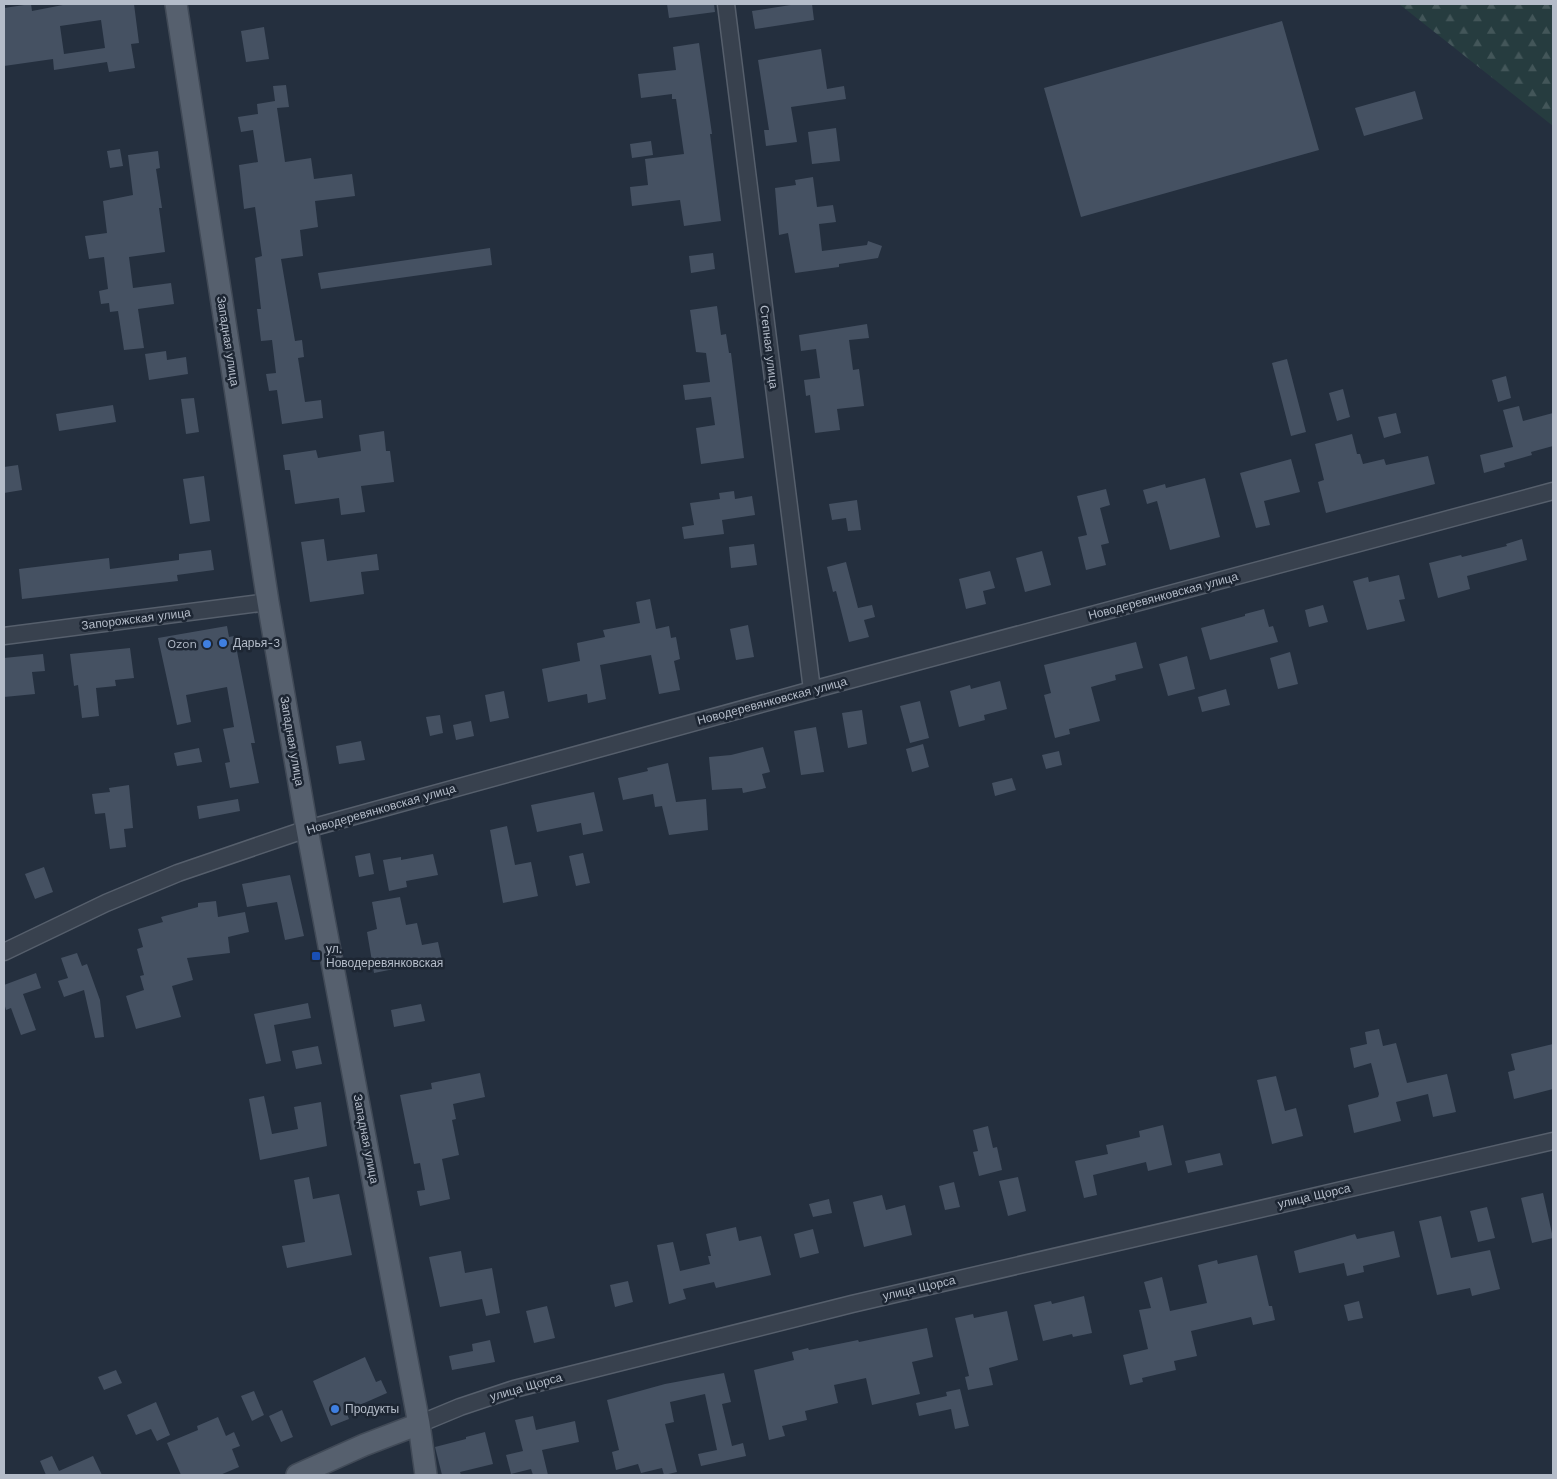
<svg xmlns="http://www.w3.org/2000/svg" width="1557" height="1479" font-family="'Work Sans',sans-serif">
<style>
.forest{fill:url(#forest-firs)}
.building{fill:#455162;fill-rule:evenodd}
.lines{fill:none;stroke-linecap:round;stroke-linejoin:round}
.minor-casing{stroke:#565f6c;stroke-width:19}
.major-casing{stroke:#414a57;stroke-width:24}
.minor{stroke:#38414e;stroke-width:16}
.major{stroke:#56606e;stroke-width:21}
.shop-dot{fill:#3f7fe0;stroke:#1d2633;stroke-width:2}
.transit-dot{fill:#1a4fb4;stroke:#1d2633;stroke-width:2}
.labels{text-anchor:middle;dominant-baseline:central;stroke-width:5;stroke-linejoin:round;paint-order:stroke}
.street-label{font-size:12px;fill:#b4bcc9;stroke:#1d2633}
.poi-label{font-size:12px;fill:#b4bcc9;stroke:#1d2633;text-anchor:start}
</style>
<defs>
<pattern id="forest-firs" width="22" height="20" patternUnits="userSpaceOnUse" patternTransform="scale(1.25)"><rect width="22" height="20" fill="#263c3f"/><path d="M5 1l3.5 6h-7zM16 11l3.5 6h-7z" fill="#435659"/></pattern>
</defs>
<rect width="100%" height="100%" fill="#242f3e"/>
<path class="forest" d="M1399,4H1553V126Z"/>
<path class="building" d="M31,4L32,11L68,4H134L139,43L131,44L135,68L109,72L107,62L54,70L53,59L4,66V8ZM101,20L105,48L64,54L60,26Z
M667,4H714L715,12L669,18Z
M797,4H812L814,20L755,29L752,11Z
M1282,21L1319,150L1081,217L1044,88Z
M264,27L269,59L246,62L241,31Z
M699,43L712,134H710L721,221L684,226L680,200L632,206L630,187L648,185L645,159L684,154L676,99H672V94L641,98L638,74L676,70L673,47Z
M821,49L827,89L844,86L846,99L791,107L797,142L766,146L764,130H769L758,60Z
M286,85L289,107L277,108L285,162L311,158L314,179L352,174L355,196L315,201L318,227L300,230L303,256L281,259L295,341L302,340L304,357L298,358L305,402L321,400L323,418L282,424L277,390L269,391L266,374L276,373L272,340L261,341L257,309H261L255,258L262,256L255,207L244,209L239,165L258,162L253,130L241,132L238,117L258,114L257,104L275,101L273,86Z
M1415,91L1423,119L1364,136L1355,108Z
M836,128L840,161L812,164L808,132Z
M651,141L653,155L632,158L630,144Z
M120,149L123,166L110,168L107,151Z
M158,151L160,168L156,169L162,208H159L165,252L129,257L133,288L171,283L174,304L138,309L144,348L124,350L118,311L110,312L109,303L101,304L99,291L108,289L104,257L89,259L85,236L107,233L103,201L133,195L128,155Z
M813,177L817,207L833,205L836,222L819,224L822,251L867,245L868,241L882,246L878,258L839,264V267L795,273L788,233L779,235L775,188L796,185L795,180Z
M490,248L492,265L321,289L318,273Z
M713,253L715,269L691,273L689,256Z
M717,306L721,335L726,334L729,353H731L744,458L701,464L696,428L715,425L711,397L685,400L683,385L710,382L706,353L696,352L690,310Z
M867,324L869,338L849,340L853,370L859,369L864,406L837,409L840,430L815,433L810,395L806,396L804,380L820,378L816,349L801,351L799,335Z
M166,351L167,360L186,357L188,374L149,380L145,354Z
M1287,359L1306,432L1291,436L1272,363Z
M1506,376L1511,398L1498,402L1492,380Z
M1343,389L1350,417L1337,421L1329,393Z
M194,398L199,432L186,434L181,399Z
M113,405L116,422L59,431L56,414Z
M1519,406L1523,421L1553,413V446L1531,452L1532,455L1504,463L1505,467L1484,473L1480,455L1513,447L1503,410Z
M1396,413L1401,433L1384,438L1378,417Z
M384,431L386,451H390L394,482L361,486L365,512L341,515L339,498L295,504L290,470H285L283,455L316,450L318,458L361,451L359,435Z
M1352,434L1357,454H1360L1363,464L1384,459L1386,465L1428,456L1435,484L1326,513L1318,482L1324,480L1315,444Z
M1291,459L1300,492L1264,501L1270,525L1256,528L1240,473Z
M18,465L22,490L4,493V467Z
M204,476L210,521L190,524L183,479Z
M1205,478L1220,537L1170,550L1157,501L1147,504L1143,490L1165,484L1166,488Z
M1106,489L1110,505L1100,508L1109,543L1101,545L1106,565L1086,570L1078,537L1087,535L1077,496Z
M734,491L735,499L752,496L755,515L722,520L724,534L684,539L682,527L694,525L690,503L720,499L719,493Z
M857,500L861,530L848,531L846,518L832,520L829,504Z
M324,539L327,561L377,554L379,570L361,572L364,594L310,602L301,542Z
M1522,539L1527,560L1467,576L1470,589L1438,598L1429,563L1461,555L1462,557L1507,546L1506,544Z
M754,544L757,565L731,568L729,547Z
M211,550L214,570L177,575L178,581L22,599L19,569L109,558L110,569L179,560V554Z
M1042,551L1051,585L1025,592L1016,558Z
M846,562L858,608L872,605L875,617L864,620L869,637L849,642L836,591L833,592L827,567Z
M990,571L995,588L983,591L986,604L966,609L959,579Z
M1399,575L1405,599L1399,600L1405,621L1367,630L1353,581L1368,577L1369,582Z
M650,599L656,629L669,626L671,638L676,637L680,659L674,661L680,690L659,694L651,655L600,665L606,699L588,703L587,694L548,702L542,669L580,661L577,643L605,637L603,630L640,623L636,602Z
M1323,605L1328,622L1309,627L1305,610Z
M1264,609L1269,627L1273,626L1278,642L1210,660L1201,628L1245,616V614Z
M748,625L754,657L736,660L730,629Z
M227,626L229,637L234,636L255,743H251L259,783L230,788L225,763L230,762L223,729L234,727L227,687L186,695L191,722L177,725L158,638Z
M1136,642L1143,668L1115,675L1116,680L1091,687L1100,721L1069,729L1070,734L1055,738L1044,695L1051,693L1044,665Z
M130,648L134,678L115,680L116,686L96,688L99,716L82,718L78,685L74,686L70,654Z
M1290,652L1298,684L1278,689L1270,658Z
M43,654L45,671L32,672L35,694L4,697V658Z
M1187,656L1195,689L1168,696L1159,664Z
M1000,681L1007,709L984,715L985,720L959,727L950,691L970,685L971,689Z
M1226,689L1230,705L1202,712L1198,697Z
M504,691L509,718L490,722L485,695Z
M920,701L929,738L910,743L900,706Z
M862,710L867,744L848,748L842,713Z
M440,715L443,733L430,736L426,717Z
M471,721L474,736L456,740L453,725Z
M816,727L824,772L801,775L794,731Z
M361,741L365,760L339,764L336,746Z
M923,744L929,767L912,772L906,749Z
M763,747L770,772L762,774L766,788L743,793L742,788L712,790L709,757L731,755Z
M199,748L202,762L177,766L174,753Z
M1059,751L1062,765L1046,769L1042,755Z
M668,763L676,802L706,799L708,830L669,835L662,806L655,807L653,794L623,800L618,778L648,771L647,768Z
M1012,778L1016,790L995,796L992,783Z
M129,785L133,828L124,829L126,847L110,849L105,813L95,814L92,794L110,792L109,788Z
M594,792L603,831L583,835L581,823L537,832L531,805Z
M238,799L240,811L199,819L197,806Z
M507,826L515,865L531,862L538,896L503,903L490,830Z
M370,853L374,874L359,877L355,856Z
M583,853L590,883L576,886L569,856Z
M433,854L438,875L406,881L407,887L389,891L383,860L401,857V860Z
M44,867L53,892L35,899L25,874Z
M290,875L304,936L285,940L277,902L247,907L242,884Z
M400,897L406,925L417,923L422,945L438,942L443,965L425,968L424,963L374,973L367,932L377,929L372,902Z
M216,901L218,917L245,912L249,932L228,937L230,953L187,958L193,980L172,986L181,1017L136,1029L126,996L144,990L140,976L144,975L137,949L143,947L138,929L163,922L161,917L198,907V903Z
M77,953L82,966L87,964L100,1000L104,1037L95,1038L84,990L64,997L58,981L68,978L61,958Z
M36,973L41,988L23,994L36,1030L21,1035L11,1008L6,1010L4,1003V985Z
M308,1003L311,1018L274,1025L281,1061L266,1064L254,1014Z
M421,1004L425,1021L394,1027L391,1010Z
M1379,1029L1383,1046L1396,1043L1407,1083L1447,1074L1456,1112L1433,1117L1428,1094L1396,1102L1401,1121L1354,1133L1348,1105L1378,1097L1379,1094L1371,1063L1354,1068L1350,1048L1367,1044L1365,1032Z
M1553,1044V1089L1514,1099L1508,1072L1515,1070L1511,1054Z
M318,1046L322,1064L296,1069L292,1051Z
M480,1073L485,1097L453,1104L456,1119L452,1120L459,1155L442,1159L450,1199L420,1206L417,1191L425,1190L420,1163L414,1164L400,1095L432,1089L431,1083Z
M1276,1076L1285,1111L1296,1108L1303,1136L1272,1144L1257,1080Z
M264,1096L272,1134L298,1129L294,1107L321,1102L327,1146L260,1160L249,1099Z
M1163,1125L1172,1165L1148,1171L1146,1162L1093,1175L1097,1195L1084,1198L1075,1161L1108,1154L1106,1145L1140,1137L1139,1131Z
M988,1126L993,1148L997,1147L1002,1170L979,1176L973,1152L978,1151L973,1130Z
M1220,1153L1223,1165L1188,1173L1185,1161Z
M309,1177L313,1199L339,1194L352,1255L287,1268L282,1246L305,1242L294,1180Z
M1018,1177L1026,1211L1008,1216L999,1181Z
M954,1182L960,1207L945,1210L939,1186Z
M1543,1193L1553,1238L1532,1243L1521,1198Z
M882,1195L886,1210L905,1205L912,1235L864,1247L853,1202Z
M829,1199L832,1213L813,1217L809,1204Z
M1487,1207L1495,1238L1478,1242L1470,1211Z
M1441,1216L1451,1258L1490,1250L1500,1289L1472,1296L1470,1288L1437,1295L1419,1221Z
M736,1227L739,1241L761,1236L771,1275L716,1288L714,1282L683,1289L686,1299L669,1304L657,1245L673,1242L680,1271L710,1264L708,1256H711L706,1234Z
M813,1229L819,1253L800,1258L794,1234Z
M1394,1231L1400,1257L1363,1266L1364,1272L1347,1276L1344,1263L1299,1273L1294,1251L1355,1234L1357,1239Z
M461,1251L465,1273L492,1268L500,1313L486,1316L482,1299L440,1307L429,1257Z
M1257,1255L1269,1306H1272L1275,1320L1253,1325L1251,1317L1191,1331L1197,1356L1174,1361L1176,1370L1142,1378L1143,1382L1130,1385L1123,1355L1148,1349L1139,1310L1151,1308L1144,1282L1162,1277L1170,1311L1207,1303L1198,1265L1217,1260L1218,1264Z
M628,1281L633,1302L615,1307L610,1285Z
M1084,1296L1092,1333L1073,1337L1072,1334L1043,1341L1034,1305L1051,1301L1052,1304Z
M1359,1301L1363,1318L1348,1321L1344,1305Z
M547,1306L555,1338L534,1343L526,1311Z
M1007,1311L1018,1360L989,1368L993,1385L968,1390L965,1377L969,1376L955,1318L973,1314L974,1318Z
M927,1328L933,1357L912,1362L920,1394L872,1405L866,1378L834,1385L838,1403L805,1411L807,1420L782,1426L785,1436L769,1440L754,1370L794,1360L792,1352L808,1348L809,1350L858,1340L859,1342Z
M490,1340L495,1362L452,1370L449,1356L473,1351L472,1344Z
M365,1357L376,1382L381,1380L387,1393L346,1411L349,1419L331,1426L313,1381Z
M116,1370L122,1383L104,1390L98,1377Z
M724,1373L731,1402L722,1404L732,1446L743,1443L746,1456L701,1466L698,1454L717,1450L705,1394L670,1402L674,1422L665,1424L677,1472L664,1475L662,1468L641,1473L638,1464L616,1470L612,1452L619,1450L607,1400L665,1384Z
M960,1389L969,1426L955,1429L951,1409L919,1416L916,1403L947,1396L946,1392Z
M254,1391L264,1415L252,1421L241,1396Z
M156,1402L170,1435L157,1441L151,1429L136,1435L127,1415Z
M282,1410L293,1437L281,1442L269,1416Z
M533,1416L536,1430L575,1421L579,1442L542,1450L548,1475H533L531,1469L511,1474L506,1455L523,1451L515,1420Z
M218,1417L226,1436L234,1432L240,1446L232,1449L239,1467L220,1475H181L167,1443L198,1430L197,1426Z
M485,1432L493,1464L460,1472L461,1475H442L435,1447L466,1439V1437Z
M52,1456L59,1471L93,1456L102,1475H46L40,1461Z"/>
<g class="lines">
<g class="minor-casing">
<path id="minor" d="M726,4L812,690
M4,636L268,602
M4,952L106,903L178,873L307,829L812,690L1553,491
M419,1424L460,1407L514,1389L852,1304L1553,1141"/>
</g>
<g class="major-casing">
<path id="major" d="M176,4L268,602L307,829L419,1424L426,1475
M297,1475L364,1445L419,1424"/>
</g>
<use href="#minor" class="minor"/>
<use href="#major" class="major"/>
</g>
<g class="shop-dot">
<circle cx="223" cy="643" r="5"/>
<circle cx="207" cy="644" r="5"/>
<circle cx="335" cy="1409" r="5"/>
</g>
<rect class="transit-dot" x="311" y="951" width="10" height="10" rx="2.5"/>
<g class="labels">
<g class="street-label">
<text transform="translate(228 341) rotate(81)">Западная улица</text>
<text transform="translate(769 347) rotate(83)">Степная улица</text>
<text transform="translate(1163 596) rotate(-15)">Новодеревянковская улица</text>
<text transform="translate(136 619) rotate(-7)">Запорожская улица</text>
<text transform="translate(772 701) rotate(-15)">Новодеревянковская улица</text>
<text transform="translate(292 741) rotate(80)">Западная улица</text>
<text transform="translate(381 809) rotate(-16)">Новодеревянковская улица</text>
<text transform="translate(366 1139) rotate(79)">Западная улица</text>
<text transform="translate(1314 1196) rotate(-13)">улица Щорса</text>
<text transform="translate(919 1288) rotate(-13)">улица Щорса</text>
<text transform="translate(526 1387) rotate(-16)">улица Щорса</text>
</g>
<g class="poi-label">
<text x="233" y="643">Дарья-3</text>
<text x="197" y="644" text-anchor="end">Ozon</text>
<text x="326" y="949">ул.<tspan x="326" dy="14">Новодеревянковская</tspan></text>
<text x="345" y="1409">Продукты</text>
</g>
</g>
<rect width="1557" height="1479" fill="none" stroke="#b4bcc9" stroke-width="10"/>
</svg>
